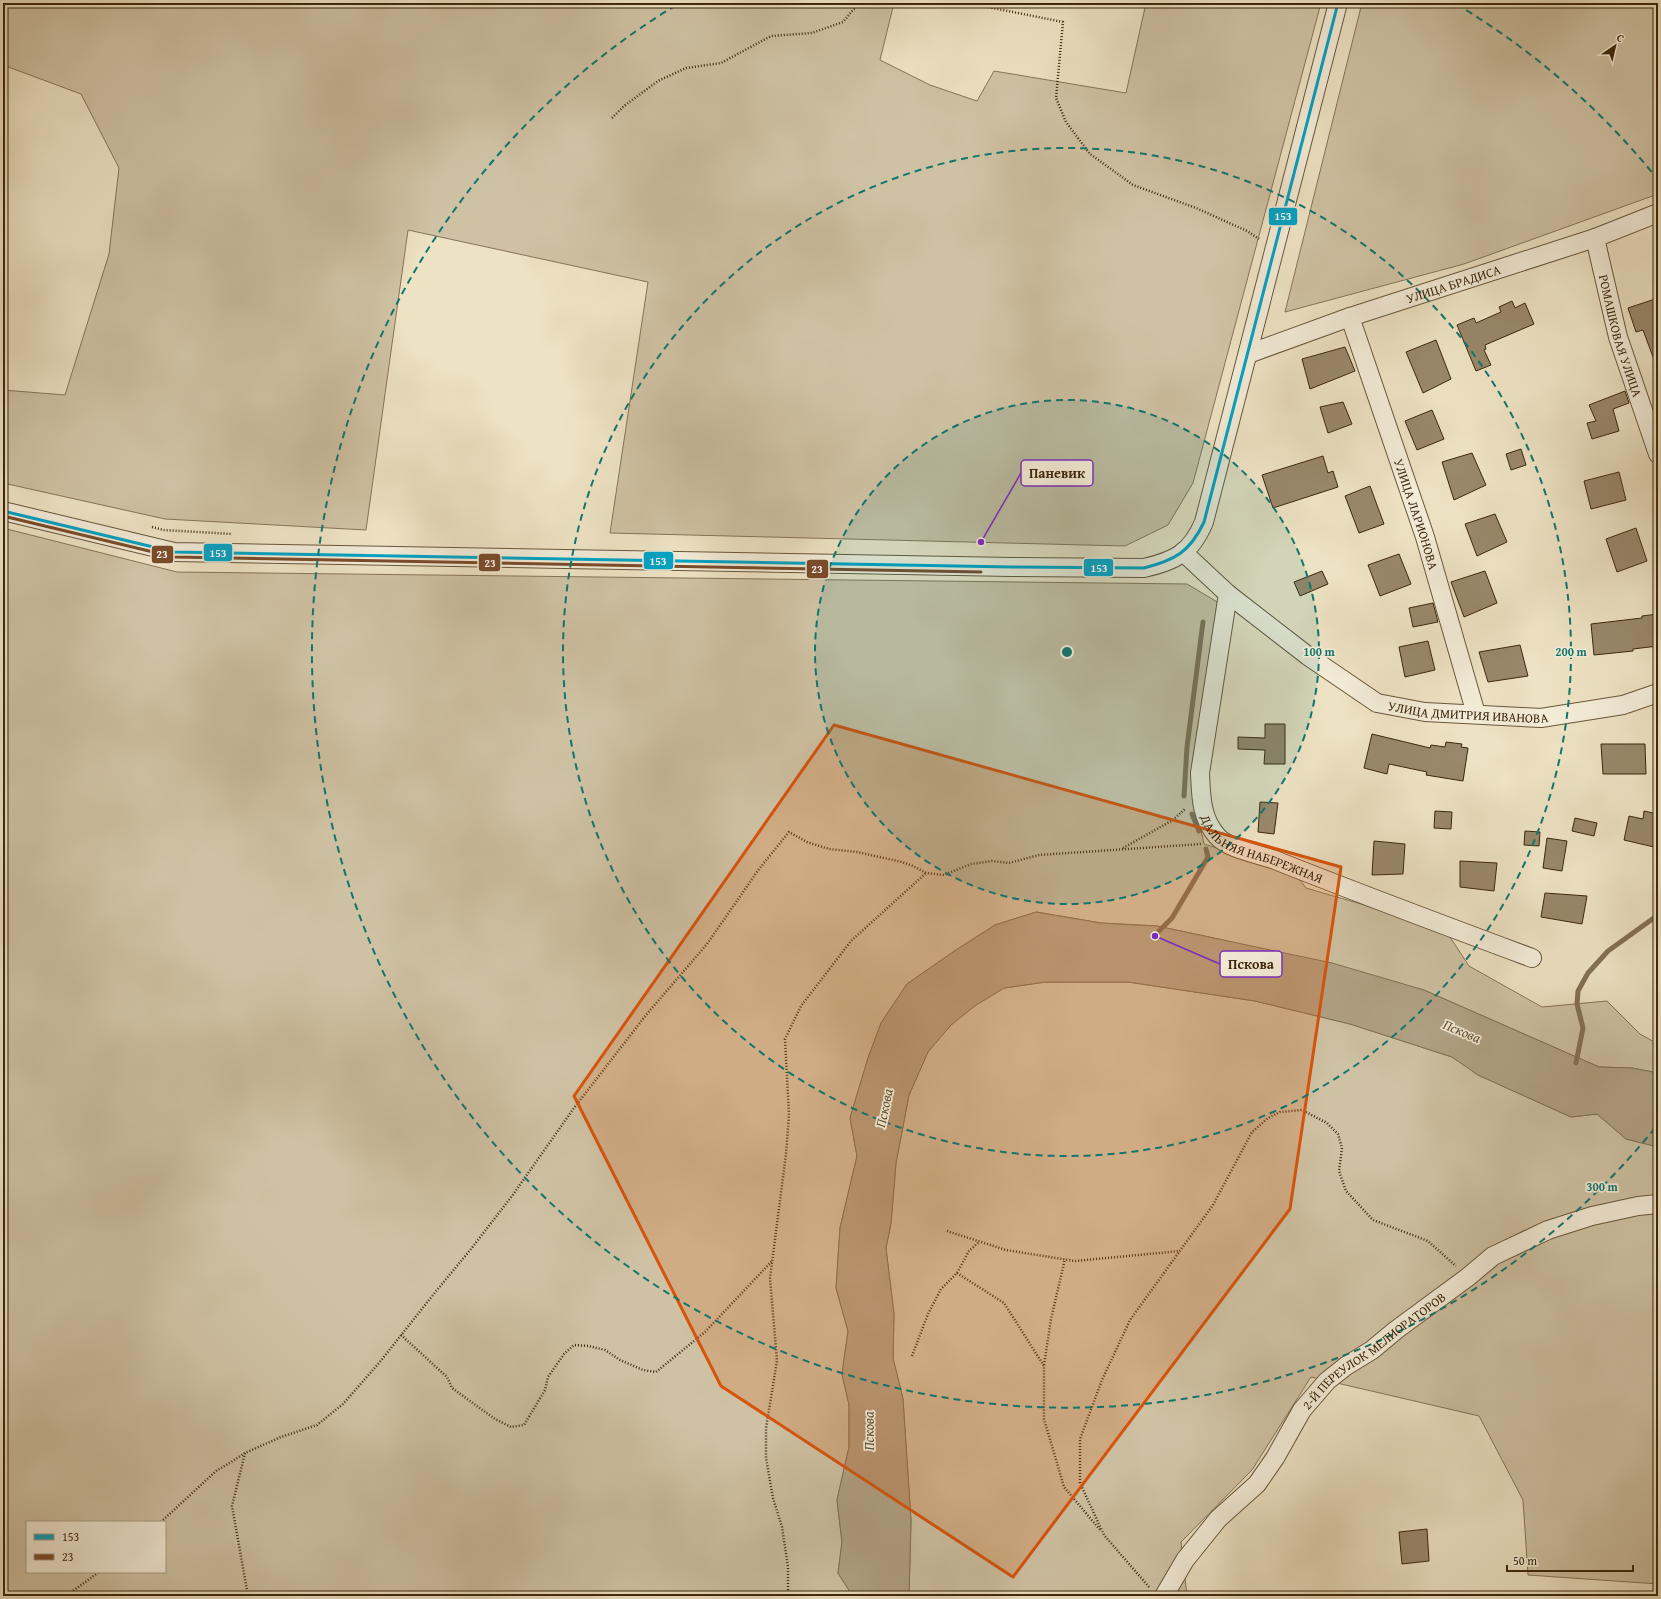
<svg xmlns="http://www.w3.org/2000/svg" width="1661" height="1599" font-family="'Gentium Book Plus',serif">
<style>
.green{fill:#cfc2a4;stroke:#867458;fill-rule:evenodd}
.water{fill:#b1a285;stroke:#837155}
.lines{fill:none;stroke-linecap:round;stroke-linejoin:round}
.stream{stroke:#837155;stroke-width:5}
.building{fill:#99886b;stroke:#3d270c}
.minor-casing{stroke:#69563a;stroke-width:20}
.path{stroke:#3d270c;stroke-width:2.5;stroke-dasharray:1 2;stroke-linecap:butt}
.minor{stroke:#f3ecd8;stroke-width:18}
.bus-1-casing{stroke:#f3ecd8;stroke-width:6}
.bus-2-casing{stroke:#f3ecd8;stroke-width:6}
.bus-1{stroke:#03a2c4;stroke-width:3}
.bus-2{stroke:#7a4b2a;stroke-width:3}
.marked{fill:#d7540c;fill-opacity:0.2;stroke:#d7540c;stroke-width:3;stroke-linejoin:round}
.ring{fill:none;stroke:#0f766e;stroke-width:2;stroke-dasharray:7 5}
.labels{text-anchor:middle;dominant-baseline:central;stroke-width:3.5;stroke-linejoin:round;paint-order:stroke}
.street-label{font-size:13px;fill:#3d270c;stroke:#f3ecd8}
.water-label{font-size:14px;font-style:italic;fill:#604c30;stroke:#f3ecd8}
.centre{fill:#0f766e;stroke:#f3ecd8;stroke-width:2}
.ring-label{font-size:12px;text-anchor:middle;font-weight:bold;fill:#0f766e;stroke:#f3ecd8;stroke-width:3.5;stroke-linejoin:round;paint-order:stroke}
.leader{fill:none;stroke:#7b2cbf;stroke-width:1.5}
.callout-dot{fill:#7b2cbf;stroke:#f3ecd8;stroke-width:1.5}
.callout{fill:#f3ecd8;stroke:#7b2cbf;stroke-width:1.5}
.callout-label{font-size:14px;text-anchor:middle;font-weight:bold;fill:#3d270c}
.line-badge{stroke:#f3ecd8;stroke-width:1.5}
.badge-label{font-size:11px;text-anchor:middle;font-weight:bold;fill:#fff}
</style>
<rect width="100%" height="100%" fill="#ede2c3"/>
<filter id="stains"><feTurbulence type="fractalNoise" baseFrequency=".005" numOctaves="4"/><feColorMatrix values="0 0 0 0 .2 0 0 0 0 .09 0 0 0 0 .02 0 0 0 .5 -.17"/></filter>
<radialGradient id="worn" r=".72"><stop offset=".6" stop-color="#630" stop-opacity="0"/><stop offset="1" stop-color="#630" stop-opacity=".3"/></radialGradient>
<path class="green" d="M3,3H894L880,60L930,85L977,101L994,71L1126,93L1146,3H1321L1193,483L1168,525L1125,546L610,533L648,282L408,230L366,530L165,519L3,483V390L65,395L109,254L119,168L81,94L3,65Z
M1362,3H1658V194L1464,264L1285,312Z
M3,528L177,572L1187,584L1219,603L1198,816L1204,844L1294,872L1306,888L1361,904L1421,923L1450,937L1469,966L1542,1007L1607,1001L1640,1034L1658,1044V1073L1632,1068L1599,1067L1424,990L1223,940L1157,926L1101,923L1036,912L995,925L953,952L907,984L881,1023L868,1058L850,1118L857,1156L840,1228L836,1288L848,1331L842,1374L849,1405V1447L837,1500L842,1542L838,1573L850,1592V1596H3ZM27,1522H165V1572H27Z
M1046,982H1128L1255,1001L1350,1024L1452,1057L1478,1075L1571,1117L1597,1114L1626,1139L1658,1147V1584L1528,1575L1523,1500L1479,1416L1311,1377L1252,1470L1181,1542L1187,1596H909L911,1521L903,1399L893,1358L894,1314L886,1248L891,1223L896,1163L909,1095L928,1052L951,1025L976,1005L1004,988Z"/>
<path class="water" d="M1036,912L1101,923L1157,926L1332,963L1424,990L1599,1067L1632,1068L1658,1073V1147L1626,1139L1597,1114L1571,1117L1478,1075L1452,1057L1350,1024L1255,1001L1128,982H1046L1004,988L976,1005L951,1025L928,1052L909,1095L896,1163L891,1223L886,1248L894,1314L893,1358L903,1399L911,1521L909,1596H850V1592L838,1573L842,1542L837,1500L849,1447V1405L842,1374L848,1331L836,1288L840,1228L857,1156L850,1118L868,1058L881,1023L907,984L953,952L995,925Z"/>
<g class="lines">
<path class="stream" d="M1184,796L1187,747L1203,622
M1192,814L1199,831
M1158,932L1172,918L1208,857L1206,849
M1576,1063L1583,1028L1577,1004L1578,991L1588,973L1608,951L1658,915"/>
</g>
<path class="building" d="M1658,298V365H1656L1643,330L1636,332L1628,308Z
M1512,301L1515,308L1525,303L1534,324L1485,345L1486,349L1484,350L1491,365L1476,371L1457,325L1474,318L1476,323L1501,312L1499,307Z
M1436,340L1451,379L1423,393L1406,352Z
M1345,347L1355,371L1310,389L1302,359Z
M1625,391L1629,403L1613,409L1619,431L1592,439L1587,423L1596,421L1589,405Z
M1343,402L1352,424L1328,433L1320,407Z
M1432,410L1444,439L1417,450L1405,421Z
M1521,449L1526,465L1511,470L1506,454Z
M1472,453L1486,485L1454,500L1442,462Z
M1323,456L1328,473L1333,471L1338,487L1273,508L1262,475Z
M1619,472L1626,500L1591,509L1584,481Z
M1370,486L1384,524L1359,533L1345,496Z
M1495,514L1507,542L1477,556L1465,524Z
M1636,528L1647,561L1617,572L1606,539Z
M1399,554L1411,584L1380,596L1368,565Z
M1322,571L1328,584L1300,596L1294,582Z
M1485,571L1497,603L1464,617L1451,582Z
M1433,603L1438,622L1413,627L1409,608Z
M1658,614V646L1633,649V651L1594,655L1591,624L1642,618V616Z
M1428,641L1435,670L1405,677L1399,647Z
M1520,645L1528,676L1488,682L1479,652Z
M1265,724H1285V764H1264L1265,750L1238,749V737L1265,738Z
M1372,734L1430,748L1431,745L1445,747L1446,742L1462,744L1461,747L1468,748L1463,781L1426,775L1427,772L1389,764L1387,774L1364,768Z
M1601,744H1645L1646,774H1603Z
M1260,802L1278,803L1274,834L1258,832Z
M1435,811L1452,812L1451,829L1434,828Z
M1644,811L1658,814V829L1654,847L1624,840L1629,816L1643,819Z
M1575,818L1597,823L1594,836L1572,831Z
M1525,831L1540,832L1539,846L1524,845Z
M1547,838L1567,841L1562,871L1543,868Z
M1374,841L1405,844L1403,874L1372,875Z
M1460,861L1497,863L1494,891L1460,887Z
M1545,893L1587,896L1582,924L1541,917Z
M1427,1529L1429,1561L1402,1564L1399,1532Z"/>
<g class="lines">
<g class="minor-casing">
<g id="minor">
<path id="s1" d="M1595,238L1618,337L1658,454"/>
<path id="s2" d="M1350,317L1425,537L1476,714"/>
<path id="s3" d="M1248,354L1350,317L1595,238L1658,213"/>
<path d="M3,511L174,552L1012,567L1144,568C1175,561 1191,553 1204,522L1338,3"/>
<path id="s4" d="M1183,552L1228,594L1308,656L1377,703L1425,712L1541,718L1623,705L1658,693"/>
<path id="s5" d="M1228,594L1200,773C1201,796 1201,818 1217,836C1228,849 1259,854 1275,860C1360,894 1446,926 1532,958"/>
<path id="s6" d="M1164,1596L1185,1560L1218,1519L1257,1484L1275,1458L1302,1410L1327,1381L1346,1366L1372,1350L1396,1330L1468,1277L1493,1256L1548,1230L1592,1216L1638,1206L1658,1204"/>
</g>
</g>
<path class="path" d="M968,3L1063,22L1056,98L1066,122L1090,154L1133,185L1196,208L1247,231L1259,239
M612,118L624,106L658,81L686,68L721,63L771,36L812,33L843,22L859,3
M152,527L164,530L232,534
M1123,848L1173,820L1186,808
M947,1231L1006,1250L1075,1261L1180,1251
M957,1273L1004,1303L1044,1366V1419L1064,1487L1101,1531
M401,1335L447,1377L452,1388L495,1419L511,1427L524,1425L545,1390L548,1377L564,1354L574,1345L589,1346L605,1350L620,1360L643,1370L656,1372L705,1332L772,1261
M912,1356L928,1314L941,1289L957,1273L969,1251L979,1242
M1044,1365L1051,1319L1065,1259
M245,1453L232,1506L248,1596
M161,1522L216,1471L228,1464L245,1453L281,1437L317,1425L343,1404L379,1363L437,1290L471,1249L512,1196L574,1108L646,1015L707,944L759,869L789,832L807,842L829,849L857,852L902,862L913,866L926,873L944,875L971,864L992,861L1009,863L1039,855L1201,844
M1149,1587L1104,1535L1080,1483V1439L1102,1380L1130,1320L1213,1205L1252,1132L1268,1118L1280,1112L1302,1110L1327,1123L1338,1134L1342,1148L1339,1171L1346,1191L1373,1220L1428,1241L1456,1266
M66,1596L99,1572
M788,1596V1567L782,1527L773,1498L766,1458V1428L777,1361L770,1278L786,1154L789,1115L785,1039L801,1006L851,941L926,873"/>
<use href="#minor" class="minor"/>
<g class="bus-1-casing">
<path id="bus-1" d="M3,511L174,552L1012,567L1144,568C1175,560 1190,552 1204,522L1338,3"/>
</g>
<g class="bus-2-casing">
<path id="bus-2" d="M3,516L174,557L981,572"/>
</g>
<use href="#bus-1" class="bus-1"/>
<use href="#bus-2" class="bus-2"/>
</g>
<path class="marked" d="M834,725L1341,867L1290,1209L1013,1577L721,1386L574,1096Z"/>
<circle cx="1067" cy="652" r="252" fill="#0f766e" fill-opacity=".12"/>
<g class="ring">
<circle cx="1067" cy="652" r="252"/>
<circle cx="1067" cy="652" r="504"/>
<path d="M1655 1128A756 756 0 1 1 678 4M1456 4A756 756 0 0 1 1655 176"/>
</g>
<g class="labels">
<g class="street-label">
<text stroke="none"><textPath href="#s3" startOffset="217">УЛИЦА БРАДИСА</textPath></text>
<text stroke="none"><textPath href="#s1" startOffset="101">РОМАШКОВАЯ УЛИЦА</textPath></text>
<text stroke="none"><textPath href="#s2" startOffset="208">УЛИЦА ЛАРИОНОВА</textPath></text>
<text stroke="none"><textPath href="#s4" startOffset="338">УЛИЦА ДМИТРИЯ ИВАНОВА</textPath></text>
<text stroke="none"><textPath href="#s5" startOffset="293">ДАЛЬНЯЯ НАБЕРЕЖНАЯ</textPath></text>
<text stroke="none"><textPath href="#s6" startOffset="327">2-Й ПЕРЕУЛОК МЕЛИОРАТОРОВ</textPath></text>
</g>
<g class="water-label">
<text transform="translate(1462 1031) rotate(23)">Пскова</text>
<text transform="translate(884 1108) rotate(-78)">Пскова</text>
<text transform="translate(869 1431) rotate(-90)">Пскова</text>
</g>
</g>
<circle cx="1067" cy="652" r="6" class="centre"/>
<g class="ring-label">
<text x="1319" y="656">100 m</text>
<text x="1571" y="656">200 m</text>
<text x="1602" y="1191">300 m</text>
</g>
<path class="leader" d="M981 542L1021 473M1155 936L1220 964"/>
<g class="callout-dot">
<circle cx="981" cy="542" r="4"/>
<circle cx="1155" cy="936" r="4"/>
</g>
<g class="callout">
<rect x="1021" y="460" width="72" height="26" rx="4"/>
<rect x="1220" y="951" width="62" height="26" rx="4"/>
</g>
<g class="callout-label">
<text x="1057" y="478">Паневик</text>
<text x="1251" y="969">Пскова</text>
</g>
<g class="line-badge">
<rect x="1268" y="207" width="30" height="19" rx="4" fill="#03a2c4"/>
<rect x="203" y="543" width="30" height="19" rx="4" fill="#03a2c4"/>
<rect x="151" y="545" width="23" height="19" rx="4" fill="#7a4b2a"/>
<rect x="643" y="551" width="31" height="19" rx="4" fill="#03a2c4"/>
<rect x="478" y="553" width="23" height="19" rx="4" fill="#7a4b2a"/>
<rect x="1083" y="558" width="31" height="19" rx="4" fill="#03a2c4"/>
<rect x="806" y="559" width="23" height="20" rx="4" fill="#7a4b2a"/>
</g>
<g class="badge-label">
<text x="1283" y="220">153</text>
<text x="218" y="557">153</text>
<text x="162" y="558">23</text>
<text x="658" y="565">153</text>
<text x="490" y="567">23</text>
<text x="1099" y="572">153</text>
<text x="817" y="573">23</text>
</g>
<rect width="1661" height="1599" fill="none" stroke="#ede2c3" stroke-width="16"/>
<rect x="4" y="4" width="1653" height="1591" fill="none" stroke="#3d270c" stroke-width="2"/>
<rect x="8" y="8" width="1645" height="1583" fill="none" stroke="#3d270c"/>
<rect x="26" y="1521" width="140" height="52" fill="#f3ecd8" stroke="#aa9d86"/>
<rect x="34" y="1534" width="20" height="6" fill="#03a2c4" stroke="#aa9d86"/>
<text x="62" y="1541" font-size="12" fill="#3d270c">153</text>
<rect x="34" y="1554" width="20" height="6" fill="#7a4b2a" stroke="#aa9d86"/>
<text x="62" y="1561" font-size="12" fill="#3d270c">23</text>
<g transform="translate(1615 46) rotate(34)" stroke="#f3ecd8" stroke-width="3" paint-order="stroke">
<path d="M0-3L7 15L0 10L-7 15Z" fill="#3d270c"/>
<text y="-6" font-size="11" font-weight="bold" text-anchor="middle" fill="#3d270c">С</text>
</g>
<path d="M1507 1565v6h126v-6" fill="none" stroke="#3d270c" stroke-width="2"/>
<text x="1513" y="1565" font-size="12" fill="#3d270c" stroke="#f3ecd8" stroke-width="3" paint-order="stroke">50 m</text>
<rect width="100%" height="100%" filter="url(#stains)"/>
<rect width="100%" height="100%" fill="url(#worn)"/>
</svg>
